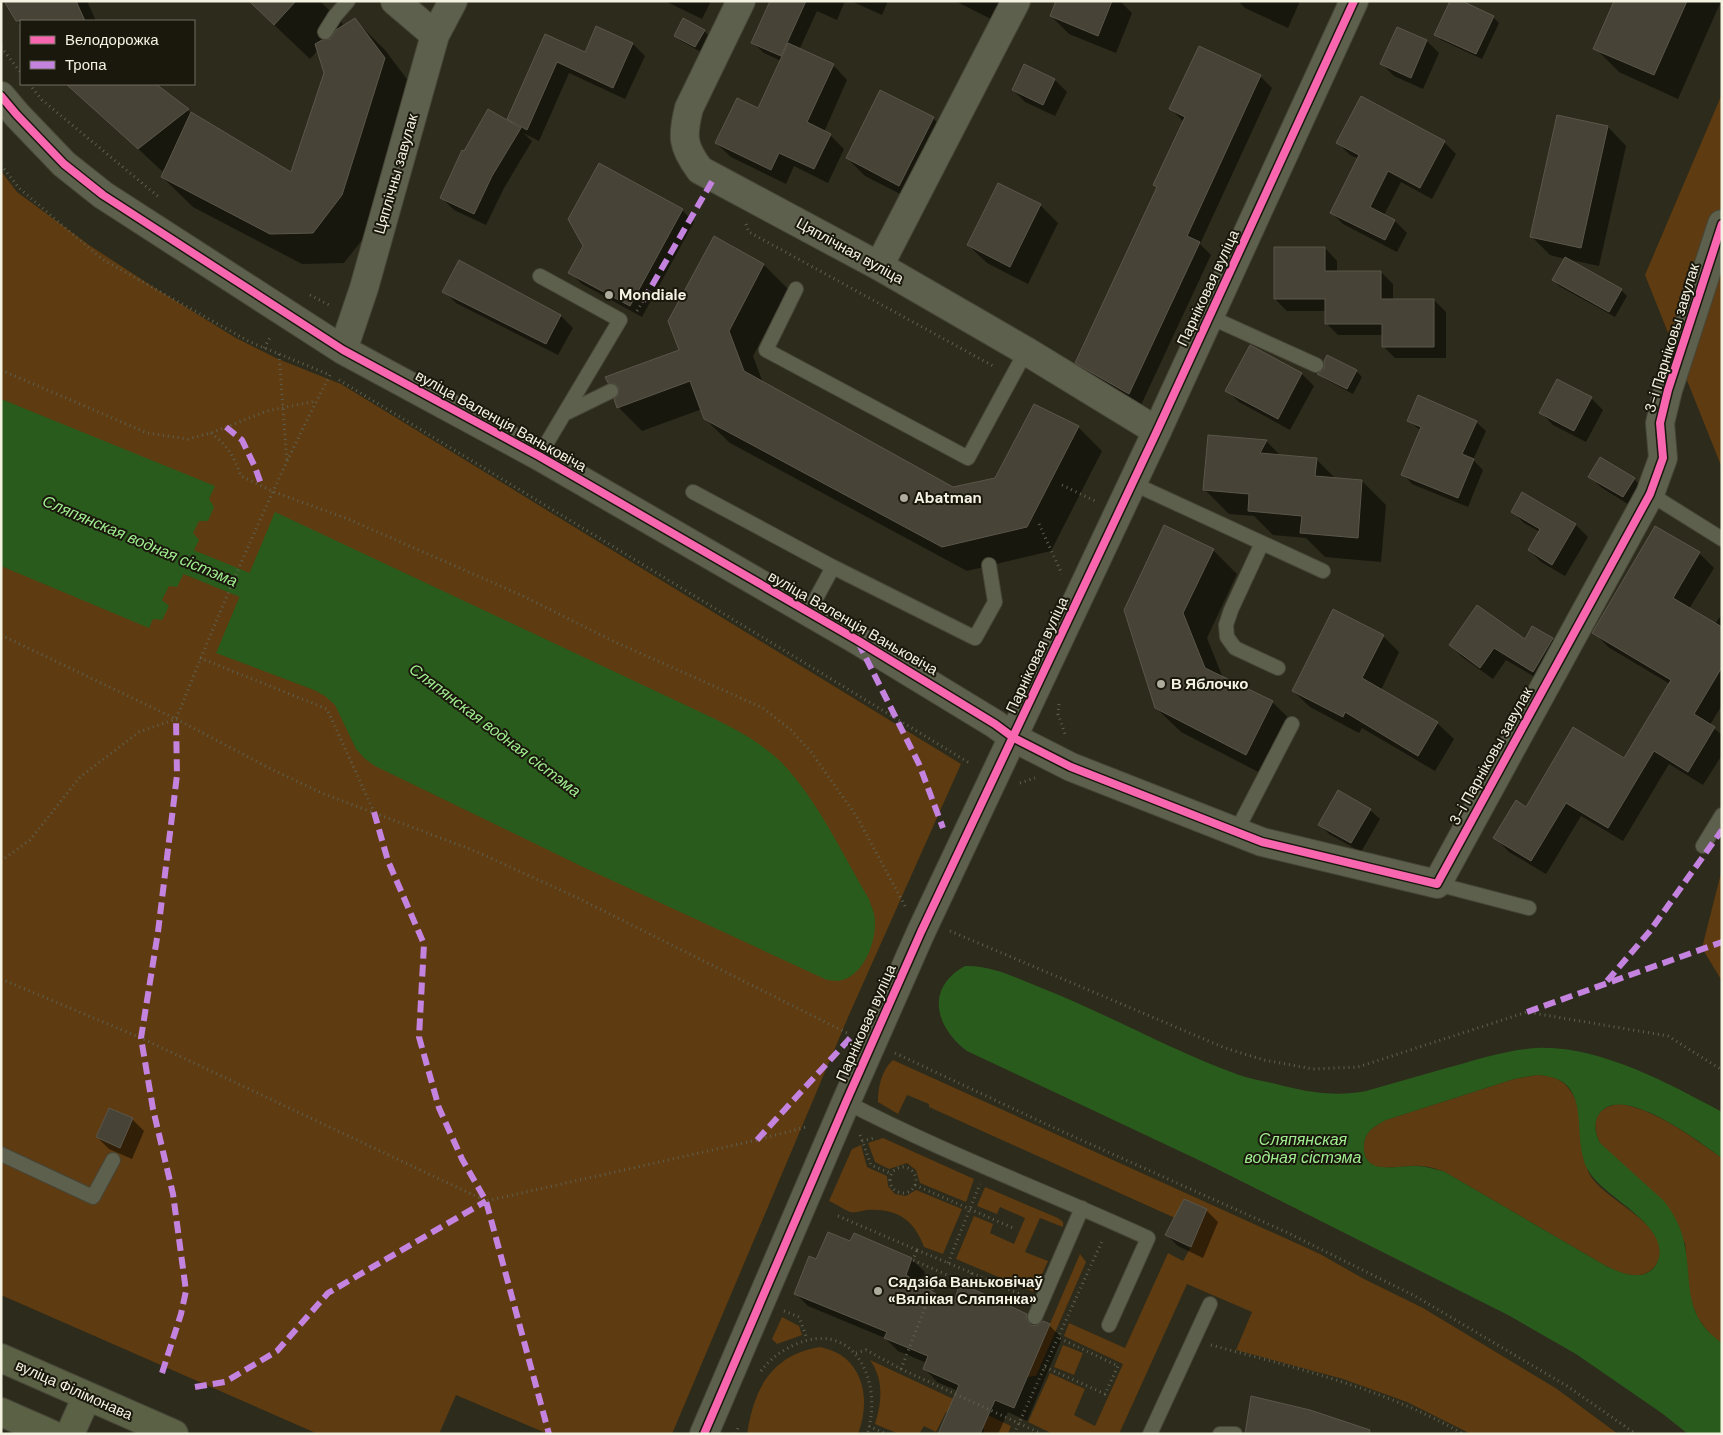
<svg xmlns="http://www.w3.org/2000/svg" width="1723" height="1435" font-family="'DM Sans',sans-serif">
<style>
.green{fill:#5e3b10}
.water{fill:#295c1c;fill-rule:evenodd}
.shadow{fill:#0007}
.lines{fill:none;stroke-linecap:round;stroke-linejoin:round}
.canal{stroke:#295c1c;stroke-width:26}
.building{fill:#474337;stroke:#5b564a}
.service-casing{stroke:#474638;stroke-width:16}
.minor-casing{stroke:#474638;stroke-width:30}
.tertiary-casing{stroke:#474638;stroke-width:30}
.primary-casing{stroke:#474638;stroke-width:30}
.path{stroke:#5e6051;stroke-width:3;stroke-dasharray:1 4;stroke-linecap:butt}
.service{stroke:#5d604d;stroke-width:14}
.minor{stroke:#5d604d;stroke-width:28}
.tertiary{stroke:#5d604d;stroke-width:28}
.primary{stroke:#5b6145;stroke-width:28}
.quiet{stroke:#c483df;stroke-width:6;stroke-dasharray:12 6;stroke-linecap:butt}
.cycleway-casing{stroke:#1a180c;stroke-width:11}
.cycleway{stroke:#f766af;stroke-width:8}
.poi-dot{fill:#aeac9c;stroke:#1a180c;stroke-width:2}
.labels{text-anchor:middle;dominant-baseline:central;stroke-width:4;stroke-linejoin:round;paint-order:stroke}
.street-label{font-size:15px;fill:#f4f2e1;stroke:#1a180c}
.poi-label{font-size:15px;font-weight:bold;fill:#f4f2e1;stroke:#1a180c;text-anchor:start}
.water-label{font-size:16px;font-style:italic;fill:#9fed8f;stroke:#1a180c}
</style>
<rect width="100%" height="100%" fill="#2d2b1b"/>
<path class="green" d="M1722,94V468L1645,275Z
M1,171L17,192L89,245L158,290L236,338L278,359L341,384L961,764L849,1015L672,1434H548L456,1395L439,1434H318L1,1295Z
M1722,869V981L1702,948Z
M893,1060L1320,1254L1364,1279L1423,1308L1557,1389L1618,1434H1471L1407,1402L1343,1379L1236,1350L1252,1312L1187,1284L1119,1434H1053L1028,1422L1050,1373L1085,1389L1074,1415L1095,1426L1123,1364L1064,1336L1069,1323L1125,1348L1168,1253L1183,1261L1191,1247L1207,1209L1184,1199L1175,1218L929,1107V1104L907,1095L898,1114L878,1102C878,1087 881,1071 893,1060Z
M1536,1075C1557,1075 1569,1083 1577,1103C1580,1119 1582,1136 1585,1152C1586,1158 1586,1165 1588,1171C1600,1201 1676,1224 1657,1263C1653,1270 1646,1275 1638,1275C1626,1276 1617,1271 1606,1266L1443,1171C1436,1169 1428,1166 1420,1166C1401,1164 1362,1179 1364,1145C1365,1131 1375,1126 1386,1120L1514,1079Z
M1622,1104C1660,1112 1690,1136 1722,1158V1343L1714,1338L1706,1329L1698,1318L1693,1306L1689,1291L1685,1243L1600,1143C1589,1121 1598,1105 1622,1104Z
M883,1138L974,1179L966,1202L920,1183L916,1170L907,1163L889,1169L875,1162L868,1143Z
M861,1145L867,1167L887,1176L888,1186L895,1194L906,1196L916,1190L962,1209L943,1254L924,1247C914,1219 896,1208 866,1210C861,1211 855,1213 850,1212C843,1209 836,1204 829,1201L852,1149Z
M985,1187L1058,1218L1063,1222V1227L1040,1218L1025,1252L1048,1261L1034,1292L956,1259L974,1216L993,1224L990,1233L1014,1244L1025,1218L1000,1207L997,1214L977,1206Z
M1080,1254L1086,1262L1036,1376L1027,1377Z
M782,1317L799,1326L802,1335L777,1344L772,1339Z
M1063,1345L1083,1353L1074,1375L1054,1367Z
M820,1347C828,1349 838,1352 845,1358C867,1377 868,1408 858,1434H747C754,1389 771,1355 820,1347Z
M870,1360L1011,1426L1008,1434H983L984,1429L946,1412L936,1432L924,1426L919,1434H899L875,1424C882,1401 884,1380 870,1360Z"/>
<path class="water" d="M1,399L215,486L209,499L214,507L208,521H199L193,533L199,540L192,554H183L178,566L184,573L177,587L169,586L162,600L169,606L162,620L153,619L149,628L1,566Z
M275,512L715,719C739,731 763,744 782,763C817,799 843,855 869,899C870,904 873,909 874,914C879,936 865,978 838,981C835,981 830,980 827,980L583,867L375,766L364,758L356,749L335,705L325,696L314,690L216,653Z
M965,966C993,965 1018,979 1044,989C1110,1015 1172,1051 1239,1075C1251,1079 1264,1081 1276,1084C1306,1092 1335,1097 1366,1091C1394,1083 1422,1075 1450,1067C1479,1059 1506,1050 1536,1048C1598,1045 1668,1083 1722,1112V1158C1701,1143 1621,1081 1599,1114C1593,1123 1595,1133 1600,1143L1664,1201C1674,1214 1681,1227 1684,1242C1693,1283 1681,1314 1722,1343V1434H1688L1663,1414L1576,1354L1508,1315L1207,1164L967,1051C935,1027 925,988 965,966ZM1536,1075C1597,1077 1569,1135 1588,1170C1603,1198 1674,1226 1657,1263C1654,1270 1646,1275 1639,1275C1627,1276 1617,1271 1606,1266L1443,1171C1434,1169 1425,1166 1416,1166C1398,1165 1362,1177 1364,1145C1365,1131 1375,1126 1386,1120L1514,1079Z"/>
<path class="shadow" d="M5,1H87L96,21H21V27Z
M249,1H320L343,24L337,30L355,20L385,50L415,90L373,226L344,263L302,264L193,207L162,177L167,167L162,171L78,93L84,84H154L192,114L292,174L325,73L318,50L310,59Z
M665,1H711L702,19Z
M783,1H845L837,20L817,11L799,50L833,65L847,80L824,132L830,135L844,149L828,183L794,166L786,184L731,157L716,143L759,109L781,61L764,53L753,43Z
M851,1H888L882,15Z
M955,1H1003L993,20Z
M1057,1H1120L1132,13L1116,53L1069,34L1051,16Z
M1238,1H1300L1288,28L1245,8Z
M1616,1H1721L1678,99L1619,72L1595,48Z
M1493,17L1499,23L1482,59L1441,40L1436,35Z
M1397,28L1427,41L1439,53L1423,89L1394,76L1382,64Z
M704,31L709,36L701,52L681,41L676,35Z
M545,36L585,53L633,44L645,56L625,99L569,73L539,141L523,133L532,141L504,188L486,225L454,210L442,198L517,127L508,118Z
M1260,76L1272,88L1200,244L1211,255L1141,405L1089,375L1077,362L1158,188L1155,185L1184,122L1171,109Z
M1055,80L1067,92L1055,116L1025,102L1013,90Z
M881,92L933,118L951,137L918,203L865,176L847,158Z
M1608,127L1626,146L1599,266L1566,259L1621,290L1627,296L1615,317L1559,286L1554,280L1565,259L1550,255L1532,237Z
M1444,142L1456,154L1432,199L1401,182L1384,215L1395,221L1407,233L1397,252L1343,224L1331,212L1359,159L1350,155L1338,143Z
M1040,205L1058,223L1028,284L987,263L968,245Z
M682,210L694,222L642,317L582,284L570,272Z
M715,238L764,265L788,289L753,356L763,383L953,488L996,479L1078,427L1102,451L1051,551L967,571L730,443L705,419L702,409L642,431L618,407L620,394L609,382L680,351Z
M1325,248L1337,261V272H1381L1393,284V300H1434L1446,312V358H1395L1383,346V335H1338L1326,323V311H1287L1275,299Z
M459,262L561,316L573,328L558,355L456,303L444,291Z
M1250,346L1302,374L1314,386L1290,430L1239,402L1227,390Z
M1356,371L1362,377L1353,394L1325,379L1319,374Z
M1591,398L1603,410L1586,442L1553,425L1541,413Z
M1408,420L1476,422L1486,431L1473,460L1483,470L1468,507L1412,484L1403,474L1421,431Z
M1266,441L1281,456L1316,459L1336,479L1362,481L1386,505L1381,562L1325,557L1306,538L1273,535L1254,516L1229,514L1205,490Z
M1600,459L1634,479L1646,491L1636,509L1602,488L1590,477Z
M1522,494L1576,525L1588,537L1565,576L1541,562L1529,550L1540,532L1524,523L1512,511Z
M1213,550L1237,574L1207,638L1223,678L1272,702L1297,726L1270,778L1181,732L1156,708L1126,611Z
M1699,553L1714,568L1689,609L1715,624L1722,614V705L1710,725L1722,735V755L1703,785L1669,764L1623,841L1581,816L1546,874L1509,852L1495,837L1526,808L1625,760L1670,684L1608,647L1594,632Z
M1383,636L1399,652L1381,690L1437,723L1454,739L1435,771L1362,728L1359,733L1310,707L1293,691Z
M1552,639L1564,651L1545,683L1506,660L1493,679L1462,657L1450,645Z
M1370,810L1380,819L1361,852L1329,834L1320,825Z
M132,1119L144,1131L132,1159L109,1149L97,1137Z
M1206,1210L1218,1222L1203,1258L1178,1246L1166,1234Z
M851,1243L911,1259L925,1272L920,1285L954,1307L1026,1315L1038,1326L1049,1325L1062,1338L1027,1421L1008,1412L998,1434H939L958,1391L937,1382L924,1368L927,1363L898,1351L885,1338L808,1306L795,1293L817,1261Z"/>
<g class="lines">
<path class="canal" d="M149,546L277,598"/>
</g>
<path class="building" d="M4,1H76L85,21H16Z
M249,1H296L274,25Z
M770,1H806L781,56L751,43Z
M1056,1H1112L1098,36L1050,16Z
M1450,1H1462L1494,16L1476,54L1434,35Z
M1614,1H1687L1654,75L1593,49Z
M355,18L385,58L342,195L313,233L270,234L161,177L191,112L291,172L324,73L315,44L322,40L330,39L336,30Z
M683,18L705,30L695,47L674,36Z
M596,26L633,43L613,88L557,62L527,130L507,119L545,34L585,52Z
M1397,27L1427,40L1411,78L1380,64Z
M788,43L834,64L807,122L831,134L814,169L779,153L771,170L715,143L737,98L758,108Z
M1199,46L1261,75L1187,236L1200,242L1129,394L1075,363L1157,187L1153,185L1185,117L1169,109Z
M1024,64L1055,79L1043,105L1012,90Z
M66,84H156L189,109L138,149Z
M880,90L934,117L899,186L846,158Z
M1361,96L1445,141L1420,188L1388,171L1370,207L1395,220L1385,240L1330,213L1359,155L1336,143Z
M488,109L521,128L492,176L474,214L440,198L462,150L464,151Z
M1557,115L1608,126L1581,248L1530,237Z
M599,163L683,209L630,306L568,273L583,246L568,219Z
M998,183L1041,204L1010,267L967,245Z
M714,236L764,264L729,331L744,371L953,487L995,478L1034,404L1079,426L1027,527L942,547L704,419L690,381L617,408L614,399L618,395L619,388L615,384L608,383L605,377L679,350L668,321Z
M1274,247H1325V271H1381V299H1434V347H1382V324H1325V299H1274Z
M1565,257L1622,289L1609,312L1552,280Z
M459,260L561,315L546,344L442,292Z
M1250,345L1302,373L1278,419L1225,391Z
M1327,355L1357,370L1347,389L1317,374L1324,369V361Z
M1557,379L1592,397L1574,431L1539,413Z
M1418,395L1477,421L1462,454L1474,459L1458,498L1401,475L1421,427L1407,421Z
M1208,435L1267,440L1260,453L1317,458L1315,476L1362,480L1358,538L1300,533L1302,516L1248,511L1249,494L1203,490Z
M1600,457L1635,478L1623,497L1588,477Z
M1522,492L1576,524L1552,565L1528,550L1540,529L1511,512Z
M1164,525L1214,549L1183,613L1205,668L1273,701L1246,755L1155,708L1124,610Z
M1655,526L1700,552L1673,598L1722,627V667L1694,714L1715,727L1688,772L1654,751L1608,828L1566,803L1531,861L1493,838L1516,800L1526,807L1573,727L1624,758L1671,680L1592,633Z
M1477,605L1525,639L1532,626L1553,638L1533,672L1494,648L1480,668L1449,645Z
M1333,609L1384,635L1362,678L1438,722L1418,756L1345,712L1343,717L1292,691Z
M1338,790L1371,809L1351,843L1318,825Z
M109,1108L133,1118L120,1148L96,1137Z
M1184,1199L1207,1209L1191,1247L1165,1235Z
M828,1232L850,1241L854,1233L912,1258L906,1275L953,1305L960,1283L1027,1314L1026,1318L1031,1325L1036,1326L1043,1321L1050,1324L1014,1408L995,1400L980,1434H938L959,1385L923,1369L928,1356L884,1338L887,1332L794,1294L809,1256L816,1259Z
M1251,1396L1310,1410L1370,1430L1369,1434H1245Z"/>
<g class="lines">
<g class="service-casing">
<path id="service" d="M325,32L335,16L348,1
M796,289L766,350L968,458L1026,351
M1210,317L1316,365
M564,414L611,391
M539,456L620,320L540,276
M1132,483L1323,571
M693,492L833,567L975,638L995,602L989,565
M1650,494L1722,539
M1262,543L1231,610L1226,625L1227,637L1235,648L1278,668
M808,613L833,567
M1236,832L1292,724
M1703,846L1722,815
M1437,884L1529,908
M846,1102C944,1153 1048,1192 1148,1238L1109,1325
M1,1154L93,1197L113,1160
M1035,1317L1082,1208
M1150,1434L1210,1304
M1220,1434H1235"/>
</g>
<g class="minor-casing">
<path id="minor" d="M395,1L435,35
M741,1L689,108C682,136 682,146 700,170L879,266L1026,351L1157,431
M1,96L17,115L64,164L103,195L343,350L539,456L857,640L995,724L1014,738L1071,767L1262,842L1437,884L1650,494L1663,458L1660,423L1668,390L1722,224
M879,266L1016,1
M343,350L364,288L435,35L453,1"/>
</g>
<g class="tertiary-casing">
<path id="tertiary" d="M704,1434L846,1102L921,932L1157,431L1354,1"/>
</g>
<g class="primary-casing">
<path id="primary" d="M1,1358L174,1434
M1,1412L51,1434
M70,1434L87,1396"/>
</g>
<path class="path" d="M1,47L21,73
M29,84L42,100L160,198
M1,165L19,188L102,259L250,342L330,375
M746,224L749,232L995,367
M310,295L331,306
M637,311L643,301
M264,348L271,336
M279,354L287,462
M1,370L147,433L188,439L211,433L267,411L316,401
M339,380L971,764
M211,433C229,447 233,455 241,476L274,492L348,519L521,595L615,642L763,708L791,730L811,752L857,817L905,906
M1062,485L1095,501
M1039,524L1062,574
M1,635L176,719C223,603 272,486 330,375
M200,658L327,709L374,812
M1059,704L1058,714L1065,734
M1020,783L1035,778
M1,861L30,840L80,777L139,732L176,719L273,770L324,794L475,851L580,899L849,1034
M950,931L1225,1048L1264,1060L1313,1069L1358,1067L1527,1012L1668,1036L1722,1070
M1,979L141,1038L486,1201L757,1140L806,1127
M895,1053L1050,1126L1286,1232L1415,1296L1567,1386L1636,1434
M860,1135L871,1165L890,1173
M862,1141L874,1138
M890 1180a13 13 0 1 1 26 0a13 13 0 1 1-26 0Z
M915,1185L1013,1228
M838,1216L917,1250
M917,1250L972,1273L968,1284L913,1260Z
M948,1263L980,1184
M972,1273L1024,1296
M784,1311L799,1317L807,1339
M1211,1345C1296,1368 1386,1389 1463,1434
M856,1353L866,1350L901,1369L1042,1434
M1045,1367L1105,1394L1118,1366L1059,1338
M901,1369L939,1272
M761,1371C770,1359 781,1351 794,1345C855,1317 884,1384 867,1434
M869,1426L886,1434
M736,1434L739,1425
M1014,1434L1103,1239"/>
<use href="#service" class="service"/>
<use href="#minor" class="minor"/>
<use href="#tertiary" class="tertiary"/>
<use href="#primary" class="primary"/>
<path class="quiet" d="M643,301L714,178
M226,427L242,440L255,467L262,487
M858,642L919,764L943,828
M374,812L388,861L424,944L419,1037L439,1108L462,1159L486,1201L549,1434
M1607,981L1650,931L1722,830
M1527,1012L1722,942
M757,1140L852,1036
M162,1373L181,1314L186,1291L173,1194L153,1109L141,1038L158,932L177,775L176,719
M195,1387L225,1382L277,1351L328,1293L486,1201"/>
<g class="cycleway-casing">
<path id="cycleway" d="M1,96L17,115L64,164L103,195L343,350L539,456L857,640L995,724L1014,738L1071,767L1262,842L1437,884L1650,494L1663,458L1660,423L1668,390L1722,224
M704,1434L846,1102L921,932L1157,431L1354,1"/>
</g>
<use href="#cycleway" class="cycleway"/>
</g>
<g class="poi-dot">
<circle cx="609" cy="295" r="5"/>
<circle cx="904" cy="498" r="5"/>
<circle cx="1161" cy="684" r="5"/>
<circle cx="878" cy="1291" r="5"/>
</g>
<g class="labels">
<g class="street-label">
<text transform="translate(396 174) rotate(-74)">Цяплічны завулак</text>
<text transform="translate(850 251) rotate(29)">Цяплічная вуліца</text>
<text transform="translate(1208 288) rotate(-65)">Парніковая вуліца</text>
<text transform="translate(1672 338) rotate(-73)">3-і Парніковы завулак</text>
<text transform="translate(501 421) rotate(29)">вуліца Валенція Ваньковіча</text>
<text transform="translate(853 623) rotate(30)">вуліца Валенція Ваньковіча</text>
<text transform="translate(1037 655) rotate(-65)">Парніковая вуліца</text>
<text transform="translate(1491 756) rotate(-61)">3-і Парніковы завулак</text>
<text transform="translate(866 1023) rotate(-66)">Парніковая вуліца</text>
<text transform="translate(74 1390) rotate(24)">вуліца Філімонава</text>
</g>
<g class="poi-label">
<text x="619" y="295">Mondiale</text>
<text x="914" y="498">Abatman</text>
<text x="1171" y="684">В Яблочко</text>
<text x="888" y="1282">Сядзіба Ваньковічаў<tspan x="888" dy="17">«Вялікая Сляпянка»</tspan></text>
</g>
<g class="water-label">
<text transform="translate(140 541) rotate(23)">Сляпянская водная сістэма</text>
<text transform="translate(495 730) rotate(37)">Сляпянская водная сістэма</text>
<text x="1303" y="1139">Сляпянская<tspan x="1303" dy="18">водная сістэма</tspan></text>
</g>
</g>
<rect width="1723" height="1435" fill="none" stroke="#f4f2e1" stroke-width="5"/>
<rect x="20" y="20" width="175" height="65" fill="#1a180c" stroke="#716f61"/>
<rect x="30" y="36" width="25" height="8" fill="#f766af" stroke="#716f61"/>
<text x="65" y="45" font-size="15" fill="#f4f2e1">Велодорожка</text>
<rect x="30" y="61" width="25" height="8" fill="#c483df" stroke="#716f61"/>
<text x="65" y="70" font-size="15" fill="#f4f2e1">Тропа</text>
</svg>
